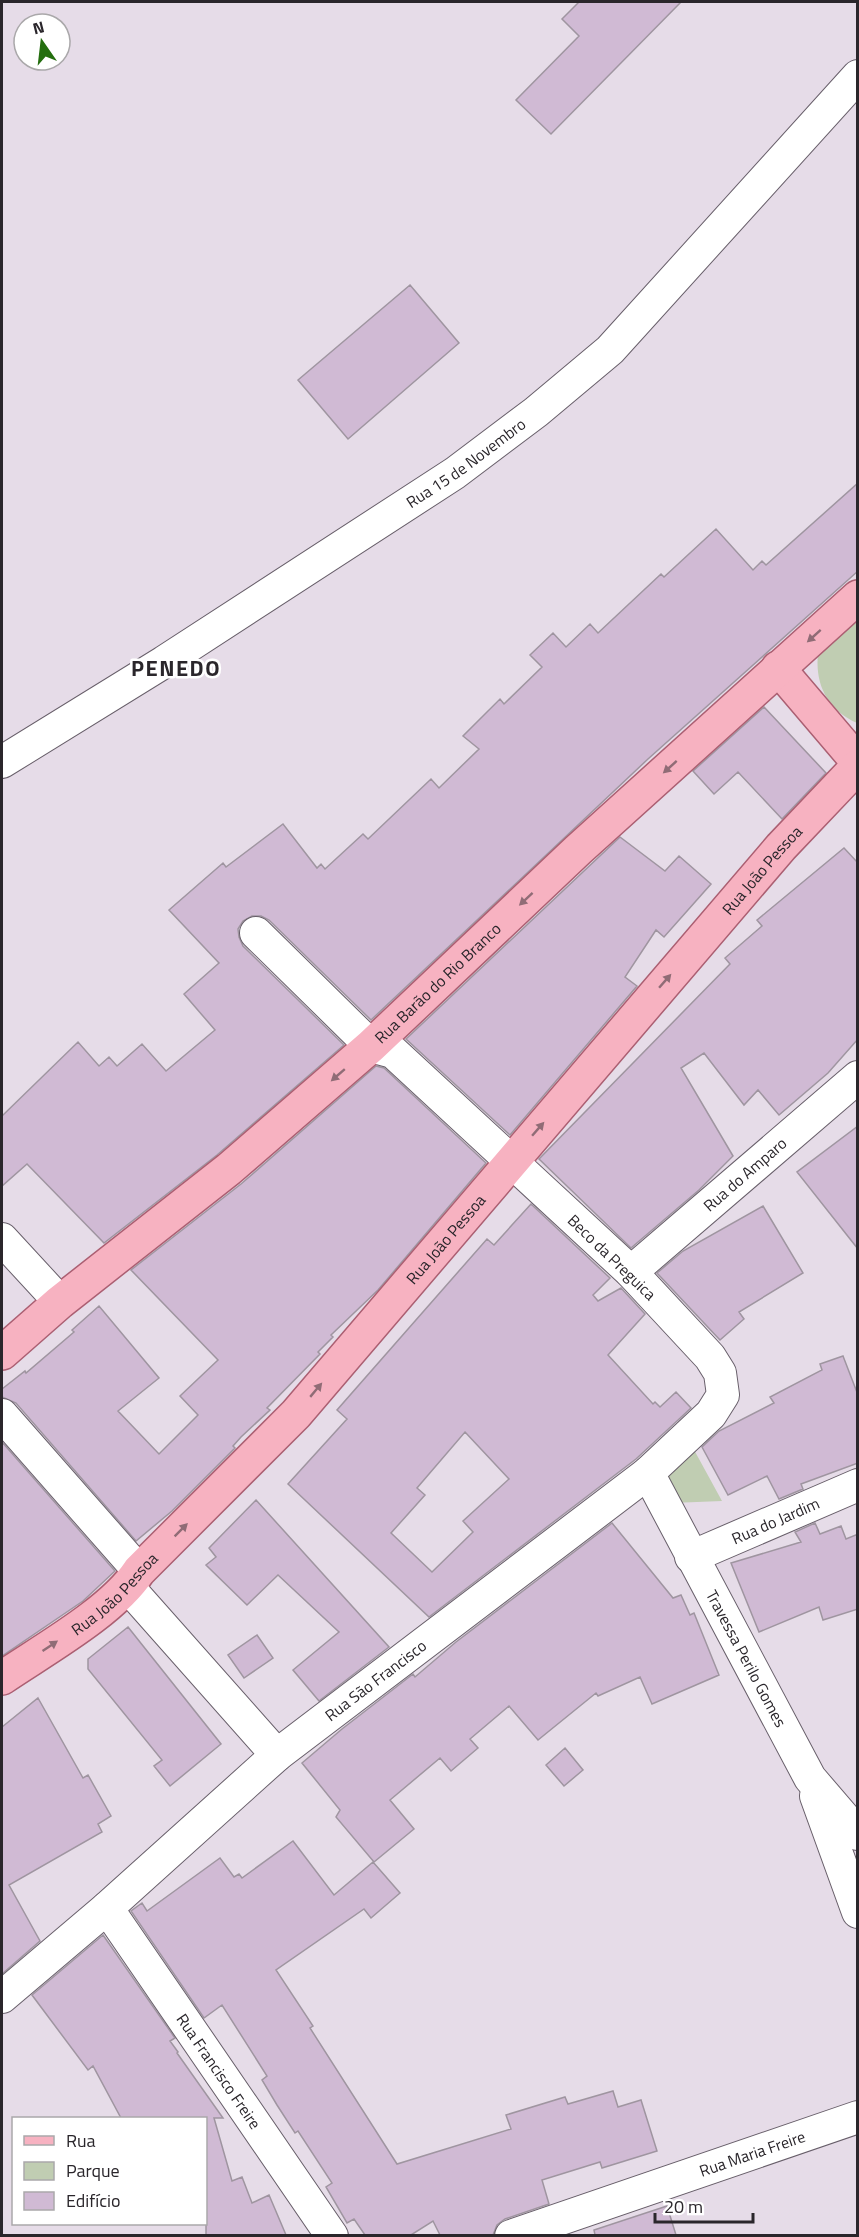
<svg xmlns="http://www.w3.org/2000/svg" width="859" height="2237" font-family="'Titillium Web',sans-serif">
<style>
.green{fill:#c0cdb2}
.building{fill:#d0bad4;stroke:#9f95a0;stroke-width:1.5;fill-rule:evenodd}
.lines{fill:none;stroke-linecap:round;stroke-linejoin:round}
.minor-casing{stroke:#685f6a;stroke-width:34}
.major-casing{stroke:#ab5f72;stroke-width:36}
.minor{stroke:#fff;stroke-width:32}
.major{stroke:#f7b2c1;stroke-width:33}
.oneway{fill:#906c76}
.labels{text-anchor:middle;dominant-baseline:central;stroke-width:5;stroke-linejoin:round;paint-order:stroke}
.street-label{font-size:16px;fill:#2a262b;stroke:#fff}
.district-label{font-size:22px;font-weight:bold;letter-spacing:1.5px;fill:#2a262b;stroke:#fff}
</style>
<rect width="100%" height="100%" fill="#e6dce8"/>
<path class="green" d="M857,614V723C825,708 813,681 819,646Z
M693,1448L722,1501L672,1503L667,1465Z"/>
<path class="building" d="M579,2H681L551,134L516,100L579,36L562,19Z
M410,285L459,343L348,439L298,380Z
M858,483V571L648,759L371,1020L269,920L261,916H252L243,921L238,929L239,937L243,946L344,1045L217,1155L104,1243L27,1164L2,1186V1116L78,1042L99,1066L109,1057L117,1066L142,1044L166,1071L215,1030L184,994L219,963L169,910L223,863L226,867L283,824L317,868L321,864L325,869L363,834L368,839L431,779L439,788L479,749L463,736L500,699L504,704L542,667L530,655L553,633L566,647L590,624L598,633L661,574L664,577L716,529L753,570L762,561L766,565Z
M764,707L826,773L782,819L738,772L714,794L693,771Z
M620,837L665,871L679,856L711,884L664,937L656,930L625,977L637,986L510,1135L406,1039Z
M844,848L858,863V1039L828,1073L779,1115L758,1090L744,1105L704,1053L681,1068L733,1156L699,1190L631,1248L539,1159L730,964L725,958L762,926L757,920Z
M376,1066L384,1068L486,1163L378,1290L331,1335L333,1337L318,1352L320,1354L267,1408L270,1410L241,1437L233,1446L235,1448L172,1511L136,1541L16,1403L2,1397V1389L25,1371L26,1373L74,1332L72,1330L99,1306L159,1378L118,1411L159,1454L198,1415L180,1396L218,1360L131,1270L241,1184Z
M858,1126V1249L797,1172Z
M531,1204L610,1278L593,1295L598,1301L621,1288L645,1314L608,1355L653,1404L655,1402L660,1407L676,1392L691,1408L636,1459L429,1617L288,1484L347,1419L337,1410L487,1239L494,1245ZM465,1432L509,1479L463,1521L473,1532L432,1572L391,1533L425,1495L417,1488Z
M763,1206L803,1273L739,1312L744,1319L720,1340L657,1273L683,1251Z
M843,1356L858,1395V1463L801,1484L803,1489L779,1499L767,1476L728,1495L702,1447L719,1431L774,1403L770,1397L822,1370L820,1364Z
M2,1442L115,1571L83,1601L2,1656Z
M256,1500L389,1647L319,1701L293,1670L339,1632L278,1575L247,1605L206,1565L216,1557L209,1548Z
M612,1523L673,1598L681,1595L690,1615L694,1613L719,1675L652,1704L640,1677L598,1696L596,1693L538,1740L509,1706L470,1739L478,1748L451,1771L440,1758L390,1800L414,1829L374,1862L336,1817L340,1810L302,1763L342,1729L413,1674L415,1677L456,1642Z
M815,1523L820,1534L841,1526L846,1539L858,1534V1609L823,1620L819,1607L759,1632L731,1563L801,1542L795,1532Z
M128,1627L221,1744L170,1786L154,1766L162,1760L88,1669V1659Z
M257,1635L273,1658L244,1678L228,1655Z
M38,1698L83,1778L88,1775L111,1816L98,1824L102,1832L9,1885L40,1941L2,1974V1727Z
M565,1748L583,1770L564,1786L546,1765Z
M293,1841L334,1895L373,1862L400,1893L371,1918L364,1909L276,1970L313,2026L310,2028L397,2164L511,2129L506,2115L565,2097L568,2104L613,2091L618,2107L641,2100L657,2151L602,2168L600,2162L542,2180L549,2204L505,2219L497,2225L493,2235H440L433,2221L411,2235H365L354,2219L347,2223L326,2187L332,2183L298,2131L295,2133L277,2105L262,2080L267,2076L222,2005L204,2018L131,1911L142,1903L147,1911L220,1858L234,1877L239,1874L242,1878Z
M103,1935L175,2038L170,2041L178,2052L177,2053L223,2118H214L232,2181L242,2177L252,2203L269,2195L286,2235H206V2118H121L93,2066L88,2070L32,1995Z
M667,2206L676,2235H595L594,2230Z"/>
<g class="lines">
<g class="minor-casing">
<g id="minor">
<path id="s1" d="M2,762L164,662L455,473L536,412L610,350L858,76"/>
<path d="M2,1239L60,1302"/>
<path id="s2" d="M631,1272L858,1077"/>
<path d="M2,1415L139,1571"/>
<path id="s3" d="M648,1473L810,1778L858,1834"/>
<path id="s4" d="M691,1557L858,1485"/>
<path d="M128,1587L277,1755"/>
<path d="M816,1796L858,1912"/>
<path id="s5" d="M107,1908L332,2236"/>
<path id="s6" d="M2,1997L107,1908L277,1755L648,1473L711,1414L723,1395L720,1373L710,1357L631,1272L393,1052L371,1046L256,933"/>
<path id="s7" d="M511,2236L858,2117"/>
</g>
</g>
<g class="major-casing">
<g id="major">
<path d="M778,668L858,762"/>
<path id="s8" d="M2,1353L60,1302L229,1169L371,1046L578,850L858,597"/>
<path id="s9" d="M2,1678C43,1650 112,1612 139,1571L296,1414L781,847L858,766"/>
</g>
</g>
<use href="#minor" class="minor"/>
<use href="#major" class="major"/>
</g>
<defs><path id="oneway-solid" d="M-6-.8H1V-3.2L6.5 0L1 3.2V.8H-6Z" transform="scale(1.5)"/></defs>
<g class="oneway">
<use href="#oneway-solid" transform="translate(814 636) rotate(138)"/>
<use href="#oneway-solid" transform="translate(670 767) rotate(138)"/>
<use href="#oneway-solid" transform="translate(526 899) rotate(137)"/>
<use href="#oneway-solid" transform="translate(665 981) rotate(-49)"/>
<use href="#oneway-solid" transform="translate(338 1075) rotate(139)"/>
<use href="#oneway-solid" transform="translate(538 1129) rotate(-49)"/>
<use href="#oneway-solid" transform="translate(316 1390) rotate(-50)"/>
<use href="#oneway-solid" transform="translate(181 1530) rotate(-45)"/>
<use href="#oneway-solid" transform="translate(50 1646) rotate(-34)"/>
</g>
<g class="labels">
<g class="street-label">
<text stroke="none"><textPath href="#s1" startOffset="552">Rua 15 de Novembro</textPath></text>
<text stroke="none"><textPath href="#s9" startOffset="1113">Rua João Pessoa</textPath></text>
<text stroke="none"><textPath href="#s8" startOffset="572">Rua Barão do Rio Branco</textPath></text>
<text stroke="none"><textPath href="#s2" startOffset="150">Rua do Amparo</textPath></text>
<text stroke="none"><textPath href="#s9" startOffset="627">Rua João Pessoa</textPath></text>
<text transform="translate(612 1257) rotate(44)">Beco da Preguica</text>
<text stroke="none"><textPath href="#s4" startOffset="92">Rua do Jardim</textPath></text>
<text stroke="none"><textPath href="#s9" startOffset="141">Rua João Pessoa</textPath></text>
<text stroke="none"><textPath href="#s3" startOffset="210">Travessa Perilo Gomes</textPath></text>
<text stroke="none"><textPath href="#s6" startOffset="490">Rua São Francisco</textPath></text>
<text stroke="none"><textPath href="#s5" startOffset="198">Rua Francisco Freire</textPath></text>
<text stroke="none"><textPath href="#s7" startOffset="255">Rua Maria Freire</textPath></text>
</g>
<g class="district-label">
<text x="176" y="668">PENEDO</text>
</g>
</g>
<rect width="859" height="2237" fill="none" stroke="#2a262b" stroke-width="6"/>
<rect x="12" y="2117" width="195" height="108" fill="#ffffff" stroke="#aaa8aa" stroke-width="1.5"/>
<rect x="24" y="2136" width="30" height="9" fill="#f7b2c1" stroke="#aaa8aa" stroke-width="1.5"/>
<text x="66" y="2147" font-size="18" fill="#2a262b">Rua</text>
<rect x="24" y="2162" width="30" height="18" fill="#c0cdb2" stroke="#aaa8aa" stroke-width="1.5"/>
<text x="66" y="2177" font-size="18" fill="#2a262b">Parque</text>
<rect x="24" y="2192" width="30" height="18" fill="#d0bad4" stroke="#aaa8aa" stroke-width="1.5"/>
<text x="66" y="2207" font-size="18" fill="#2a262b">Edifício</text>
<g transform="translate(42 42) rotate(346)"><circle r="28" fill="#ffffff" stroke="#aaa8aa" stroke-width="1.5"/>
<path d="M0-4.5L10 22L0 15L-10 22Z" fill="#246e0f"/>
<text y="-9" font-size="16" font-weight="bold" text-anchor="middle" fill="#2a262b">N</text>
</g>
<path d="M655 2213v9h98v-9" fill="none" stroke="#2a262b" stroke-width="3"/>
<text x="664" y="2213" font-size="18" fill="#2a262b" stroke="#ffffff" stroke-width="4.5" paint-order="stroke">20 m</text>
</svg>
